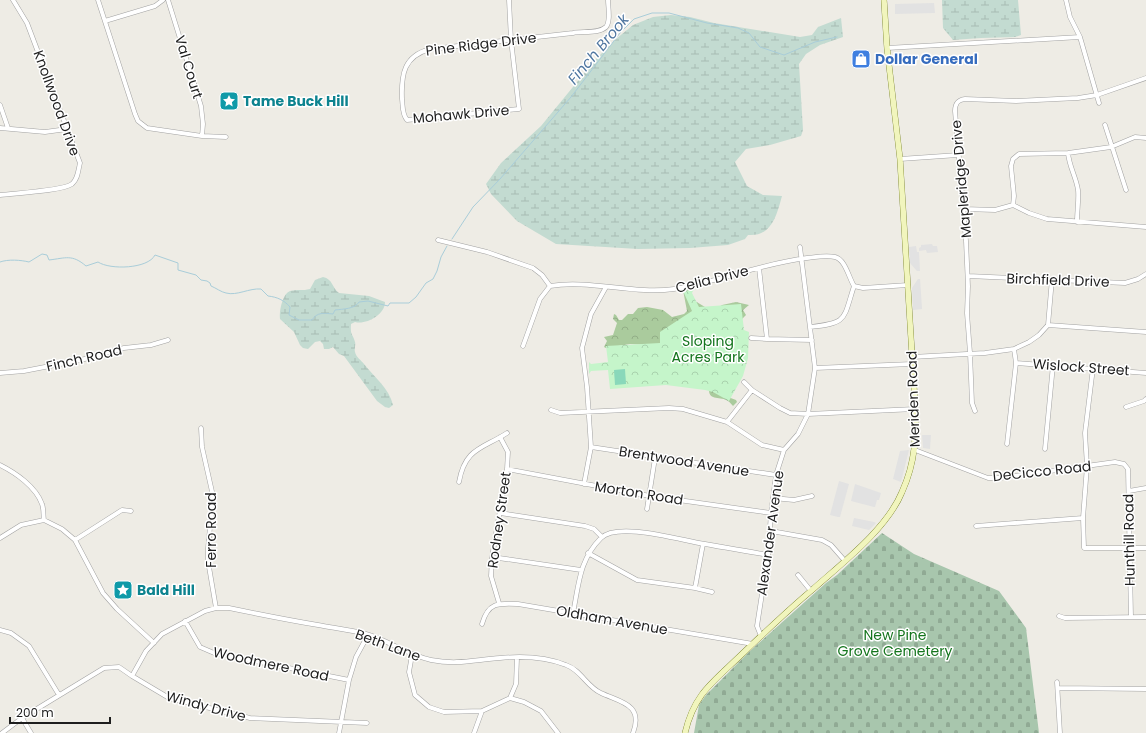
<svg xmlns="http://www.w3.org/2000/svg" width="1146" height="733" font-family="Poppins,sans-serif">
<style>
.forest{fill:url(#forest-crowns)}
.wetland{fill:url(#wetland-marsh)}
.cemetery{fill:url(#cemetery-stones)}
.park{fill:url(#park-crowns)}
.pitch{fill:#89d8ba}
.parking{fill:#e2e2e2}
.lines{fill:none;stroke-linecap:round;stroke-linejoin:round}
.stream{stroke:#a9cdd9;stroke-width:1}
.street-casing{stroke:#a2a2a2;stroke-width:5}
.secondary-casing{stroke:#626d0d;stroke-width:6}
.street{stroke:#fff;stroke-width:4}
.secondary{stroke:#f1f5bd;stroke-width:5.5}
.labels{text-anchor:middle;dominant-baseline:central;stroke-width:3;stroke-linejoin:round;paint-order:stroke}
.street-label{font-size:14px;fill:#1e1e1e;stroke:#fff}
.shop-label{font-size:14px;font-weight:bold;fill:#366cbe;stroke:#fff;text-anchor:start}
.culture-label{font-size:14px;font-weight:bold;fill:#0d838f;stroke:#fff;text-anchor:start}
.park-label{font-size:14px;fill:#14751d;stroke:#fff}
.water-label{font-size:15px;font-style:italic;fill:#4f76a0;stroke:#fff}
</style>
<defs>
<pattern id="forest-crowns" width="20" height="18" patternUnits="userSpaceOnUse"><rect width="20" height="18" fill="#aacb9d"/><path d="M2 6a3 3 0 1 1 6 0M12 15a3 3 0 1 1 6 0" fill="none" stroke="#92ae87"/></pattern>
<pattern id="wetland-marsh" width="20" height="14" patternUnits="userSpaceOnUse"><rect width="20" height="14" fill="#c3dbd1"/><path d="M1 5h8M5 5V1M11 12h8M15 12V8" fill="none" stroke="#a7bcb3"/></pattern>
<pattern id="cemetery-stones" width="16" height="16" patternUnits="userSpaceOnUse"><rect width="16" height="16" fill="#a8c6ad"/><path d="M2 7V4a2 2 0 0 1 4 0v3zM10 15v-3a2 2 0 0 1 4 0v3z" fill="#90aa94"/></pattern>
<pattern id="park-crowns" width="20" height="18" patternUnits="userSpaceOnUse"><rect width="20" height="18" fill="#c5f5ca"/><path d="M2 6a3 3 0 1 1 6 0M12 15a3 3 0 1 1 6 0" fill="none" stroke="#a9d2ad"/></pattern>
</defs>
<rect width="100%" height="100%" fill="#eeece5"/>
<path class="forest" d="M689,288L695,301L705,307L716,309L722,305L736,302L749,305L743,310L746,315L741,320L728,397L736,400L737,402L733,406C731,404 730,402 728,401C721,396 709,401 709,390L656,345L630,344L606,348L604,347L607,341L604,337L613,335L617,323L613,319L614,314L616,315L619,320H622L628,314H633L638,308L647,307L663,310L672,317L684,314L687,311L683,290Z"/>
<path class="wetland" d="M942,0H1018L1021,35L1015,37L981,38L953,40L943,28Z
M671,15L690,17L714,23L800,37L812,35L818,27L841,18L843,37L820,45L806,54L799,64L803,130L801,136L770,145L746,149L735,162L747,186L763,195L782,196C777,214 772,237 748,235L745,239L728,245L690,248L638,249L556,244L517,221L491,194L486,184L501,163L541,126L595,60L616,39L633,25L653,17Z
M323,277C333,279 332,288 339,293L369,296L385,302C385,315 366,325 355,322L351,324C350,336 353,334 355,342C356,345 354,349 355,352C356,357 361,360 364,364C374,377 389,388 393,405L389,408L385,407L377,401L344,356L339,354L333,347L329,349H324L323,344L320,341L315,342L308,349L303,348L300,345L294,332L280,319C279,312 282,294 290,291C296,289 303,291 310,289L315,280Z"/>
<path class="cemetery" d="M882,533L914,554L999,591L1026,628L1039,733H694L699,705L706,695L750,651L826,583L837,575Z"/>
<path class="park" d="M694,289L692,293L699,307L741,304L744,330L749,332L748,358L743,376L729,401L713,392L705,390L666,385L610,389L608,370L591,371L589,374V362L591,364L608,362L606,346L660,343V332L692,311L684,293L682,292Z"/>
<path class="pitch" d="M625,369L626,384L615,385L614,370Z"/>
<path class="parking" d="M934,3L935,13L895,14V4Z
M932,244L933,246H937L938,252L927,253L926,250L919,251V248L921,247V245Z
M916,246L917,252H919L920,271H917L910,263L909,247Z
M918,279H920L922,309L913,310L912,288Z
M922,435H931L930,449L923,448Z
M909,450L901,482L893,479L900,451Z
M839,481L849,484L840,517H838L830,515Z
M855,484L881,493L879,500H877L875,507H874L851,501Z
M854,518L874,522L876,523L869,530L852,526Z"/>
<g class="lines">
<path class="stream" d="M452,239L473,207L500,179L571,97L620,33L634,19L652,13H669L707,23L738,28L749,33L760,47L784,55L815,42L837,37
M0,262C8,259 21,260 29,262L42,254L47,255L49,260C66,258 72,254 86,266L98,262C110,270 148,269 155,255L178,263V270L196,275L201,280L207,281L210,283L211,286C216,288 221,292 226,293C237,296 249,288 261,289L268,296C277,297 284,300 290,307L289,315L299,320H312C317,312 324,313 333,314L335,310C343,309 355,309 359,302L368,301L388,306L390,303H409L416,297L426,283L433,279L437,271L441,257L447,246"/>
<g class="street-casing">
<path id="street" d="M98,0L135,114L138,121L147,128L202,136L226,137
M168,0L201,106L203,124L202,136
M509,0L511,40L519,109L407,120C402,114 403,107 402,99C401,74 404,56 430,49C478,44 526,38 573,33C583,31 598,34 606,27C611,21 608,7 608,0
M1066,0L1070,17L1080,37L1099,103
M105,21L155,6L163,0
M887,48L1080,37
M0,105L8,128
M1105,125L1126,190
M0,128L45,132L67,129
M1068,153C1069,166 1076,177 1078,190C1079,200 1077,211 1077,222
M900,159L958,155
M0,195C15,193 62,191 72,184C78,179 78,171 80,163L27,23L13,0
M1013,205L1014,196L1011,166L1013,159L1019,154L1068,153L1111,147L1135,137L1146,138
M1013,205L1029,213L1047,219L1146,227
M964,209L995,210L1013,205
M438,240L487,252L533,268L542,275L550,286
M759,268L767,339
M968,276L1125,283L1138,279L1146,274
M854,286L863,288L908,285
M1048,325L1052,279
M751,338L767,339L812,340
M523,346L540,299L550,286C589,279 635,295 674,289C719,282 762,263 807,258C816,257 826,255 835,257C845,259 849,278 854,286C843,320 848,323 810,327
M912,357L985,353L1014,349L1029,342L1039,335L1048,325L1146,332
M1016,363L1146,373
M815,368L912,364
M1093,368L1085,433L1087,466L1083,518L1084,548H1146
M0,373L24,371L81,360L124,348L151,345L168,340
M744,382L752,390L780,408L790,413L808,414L915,409
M1126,407L1144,401L1146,399
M551,410L560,413L669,408L683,409L727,422L762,445L784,450
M975,411L972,403L970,353L967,313L968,286L966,241L955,111C955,104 957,100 965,99L1016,101L1078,98L1097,95L1146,78
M727,422L752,390
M201,428L202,447L213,496L208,548V561L216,608
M1007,444L1016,363L1014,349
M591,447L776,475
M1045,449L1053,365
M915,450L988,478H1000L1115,462L1124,464L1128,469L1131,617
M0,465C16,473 36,487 42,504C44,509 43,515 44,520
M507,469L650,496L771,513
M459,482C465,448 482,449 507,433
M584,484L591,447L587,387L582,348L591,314L606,287
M1129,491L1146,488
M773,498L794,500L812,496
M647,509L655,458
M500,513L585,526L594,529L602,537
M976,526L1083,518
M771,531L822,540L831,545L845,561
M0,538L21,525L44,520L62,529L75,540L103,593L117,609L154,643
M75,540L122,510L131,511
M588,553L637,580L695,588L712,592
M492,557L581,570
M798,575L811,591
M695,588L703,544
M499,603L491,576L492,557L507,469L508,452L500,437
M573,613C579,584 579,560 601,538C618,521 683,541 705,544C726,548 747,551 768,555
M1059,616L1065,618L1146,617
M185,621L200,647L214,653L349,680
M482,624C488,602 499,603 518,604L753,644
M0,630L11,633L29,646L59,695
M761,636L757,626L768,555L771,513L776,475L784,450L798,434L808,414L815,368L800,247
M412,655L409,672L415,695L429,707L444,712L482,711L510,698L524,702L541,711L558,733
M132,676L146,651L162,634L205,611L216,608H229C258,614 288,620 318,625C334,628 350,630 366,634C388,640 407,655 431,660C457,665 474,660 500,658C521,656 546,657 566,665C581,670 587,687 601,693C620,702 644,704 633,733
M1057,682L1060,733
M1058,688L1146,689
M510,698L516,684L517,658
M22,718L31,733
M2,733L22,718L104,668L119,667L132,676L169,698L250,718L367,723
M339,733L349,680L356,657L368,635
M474,733L482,711"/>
</g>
<g class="secondary-casing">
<path id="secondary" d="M685,733C694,694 713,682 740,656C764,633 787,611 812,590C841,564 887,529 902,492C916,461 916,437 915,403L900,159L887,48L884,0"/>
</g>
<use href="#street" class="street"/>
<use href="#secondary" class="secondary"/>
</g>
<defs>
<g id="shop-square" transform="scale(1)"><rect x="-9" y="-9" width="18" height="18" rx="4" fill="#3f7fe0" stroke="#fff"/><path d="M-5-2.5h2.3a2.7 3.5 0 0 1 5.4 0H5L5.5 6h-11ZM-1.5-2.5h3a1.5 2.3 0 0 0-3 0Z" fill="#fff"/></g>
<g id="sight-square" transform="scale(1)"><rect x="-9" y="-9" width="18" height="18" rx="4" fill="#0f9aa8" stroke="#fff"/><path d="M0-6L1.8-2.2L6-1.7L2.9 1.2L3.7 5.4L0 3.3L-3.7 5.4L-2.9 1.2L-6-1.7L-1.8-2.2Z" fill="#fff"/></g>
</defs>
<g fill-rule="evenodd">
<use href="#shop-square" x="861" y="59"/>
<use href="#sight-square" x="229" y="101"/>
<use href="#sight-square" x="123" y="590"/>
</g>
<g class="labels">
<g class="street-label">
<text transform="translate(481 44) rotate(-7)">Pine Ridge Drive</text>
<text transform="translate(189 67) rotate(73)">Val Court</text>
<text transform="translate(57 103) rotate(70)">Knollwood Drive</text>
<text transform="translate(461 114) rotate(-5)">Mohawk Drive</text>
<text transform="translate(961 179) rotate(-95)">Mapleridge Drive</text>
<text transform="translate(712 279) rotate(-14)">Celia Drive</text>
<text transform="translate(1058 280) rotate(2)">Birchfield Drive</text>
<text transform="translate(84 358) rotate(-13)">Finch Road</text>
<text transform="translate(1081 367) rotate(4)">Wislock Street</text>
<text transform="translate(913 399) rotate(-92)">Meriden Road</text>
<text transform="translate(684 461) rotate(9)">Brentwood Avenue</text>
<text transform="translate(1042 471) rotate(-6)">DeCicco Road</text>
<text transform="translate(639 493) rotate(9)">Morton Road</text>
<text transform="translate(499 520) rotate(-82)">Rodney Street</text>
<text transform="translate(211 530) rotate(-90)">Ferro Road</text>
<text transform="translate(770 533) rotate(-82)">Alexander Avenue</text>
<text transform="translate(1129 540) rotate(-91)">Hunthill Road</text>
<text transform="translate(612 620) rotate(10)">Oldham Avenue</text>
<text transform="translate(388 645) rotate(20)">Beth Lane</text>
<text transform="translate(271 664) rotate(12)">Woodmere Road</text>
<text transform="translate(206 706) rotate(15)">Windy Drive</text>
</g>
<g class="shop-label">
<text x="875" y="59">Dollar General</text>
</g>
<g class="culture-label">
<text x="243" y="101">Tame Buck Hill</text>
<text x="137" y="590">Bald Hill</text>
</g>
<g class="park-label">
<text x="708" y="341">Sloping<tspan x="708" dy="16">Acres Park</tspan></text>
<text x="895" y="635">New Pine<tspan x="895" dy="16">Grove Cemetery</tspan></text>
</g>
<g class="water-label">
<text transform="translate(598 49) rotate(-50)">Finch Brook</text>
</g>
</g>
<path d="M10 717v6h100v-6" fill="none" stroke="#1e1e1e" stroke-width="2"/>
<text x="16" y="717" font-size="12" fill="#1e1e1e" stroke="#ffffff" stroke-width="3" paint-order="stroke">200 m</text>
</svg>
